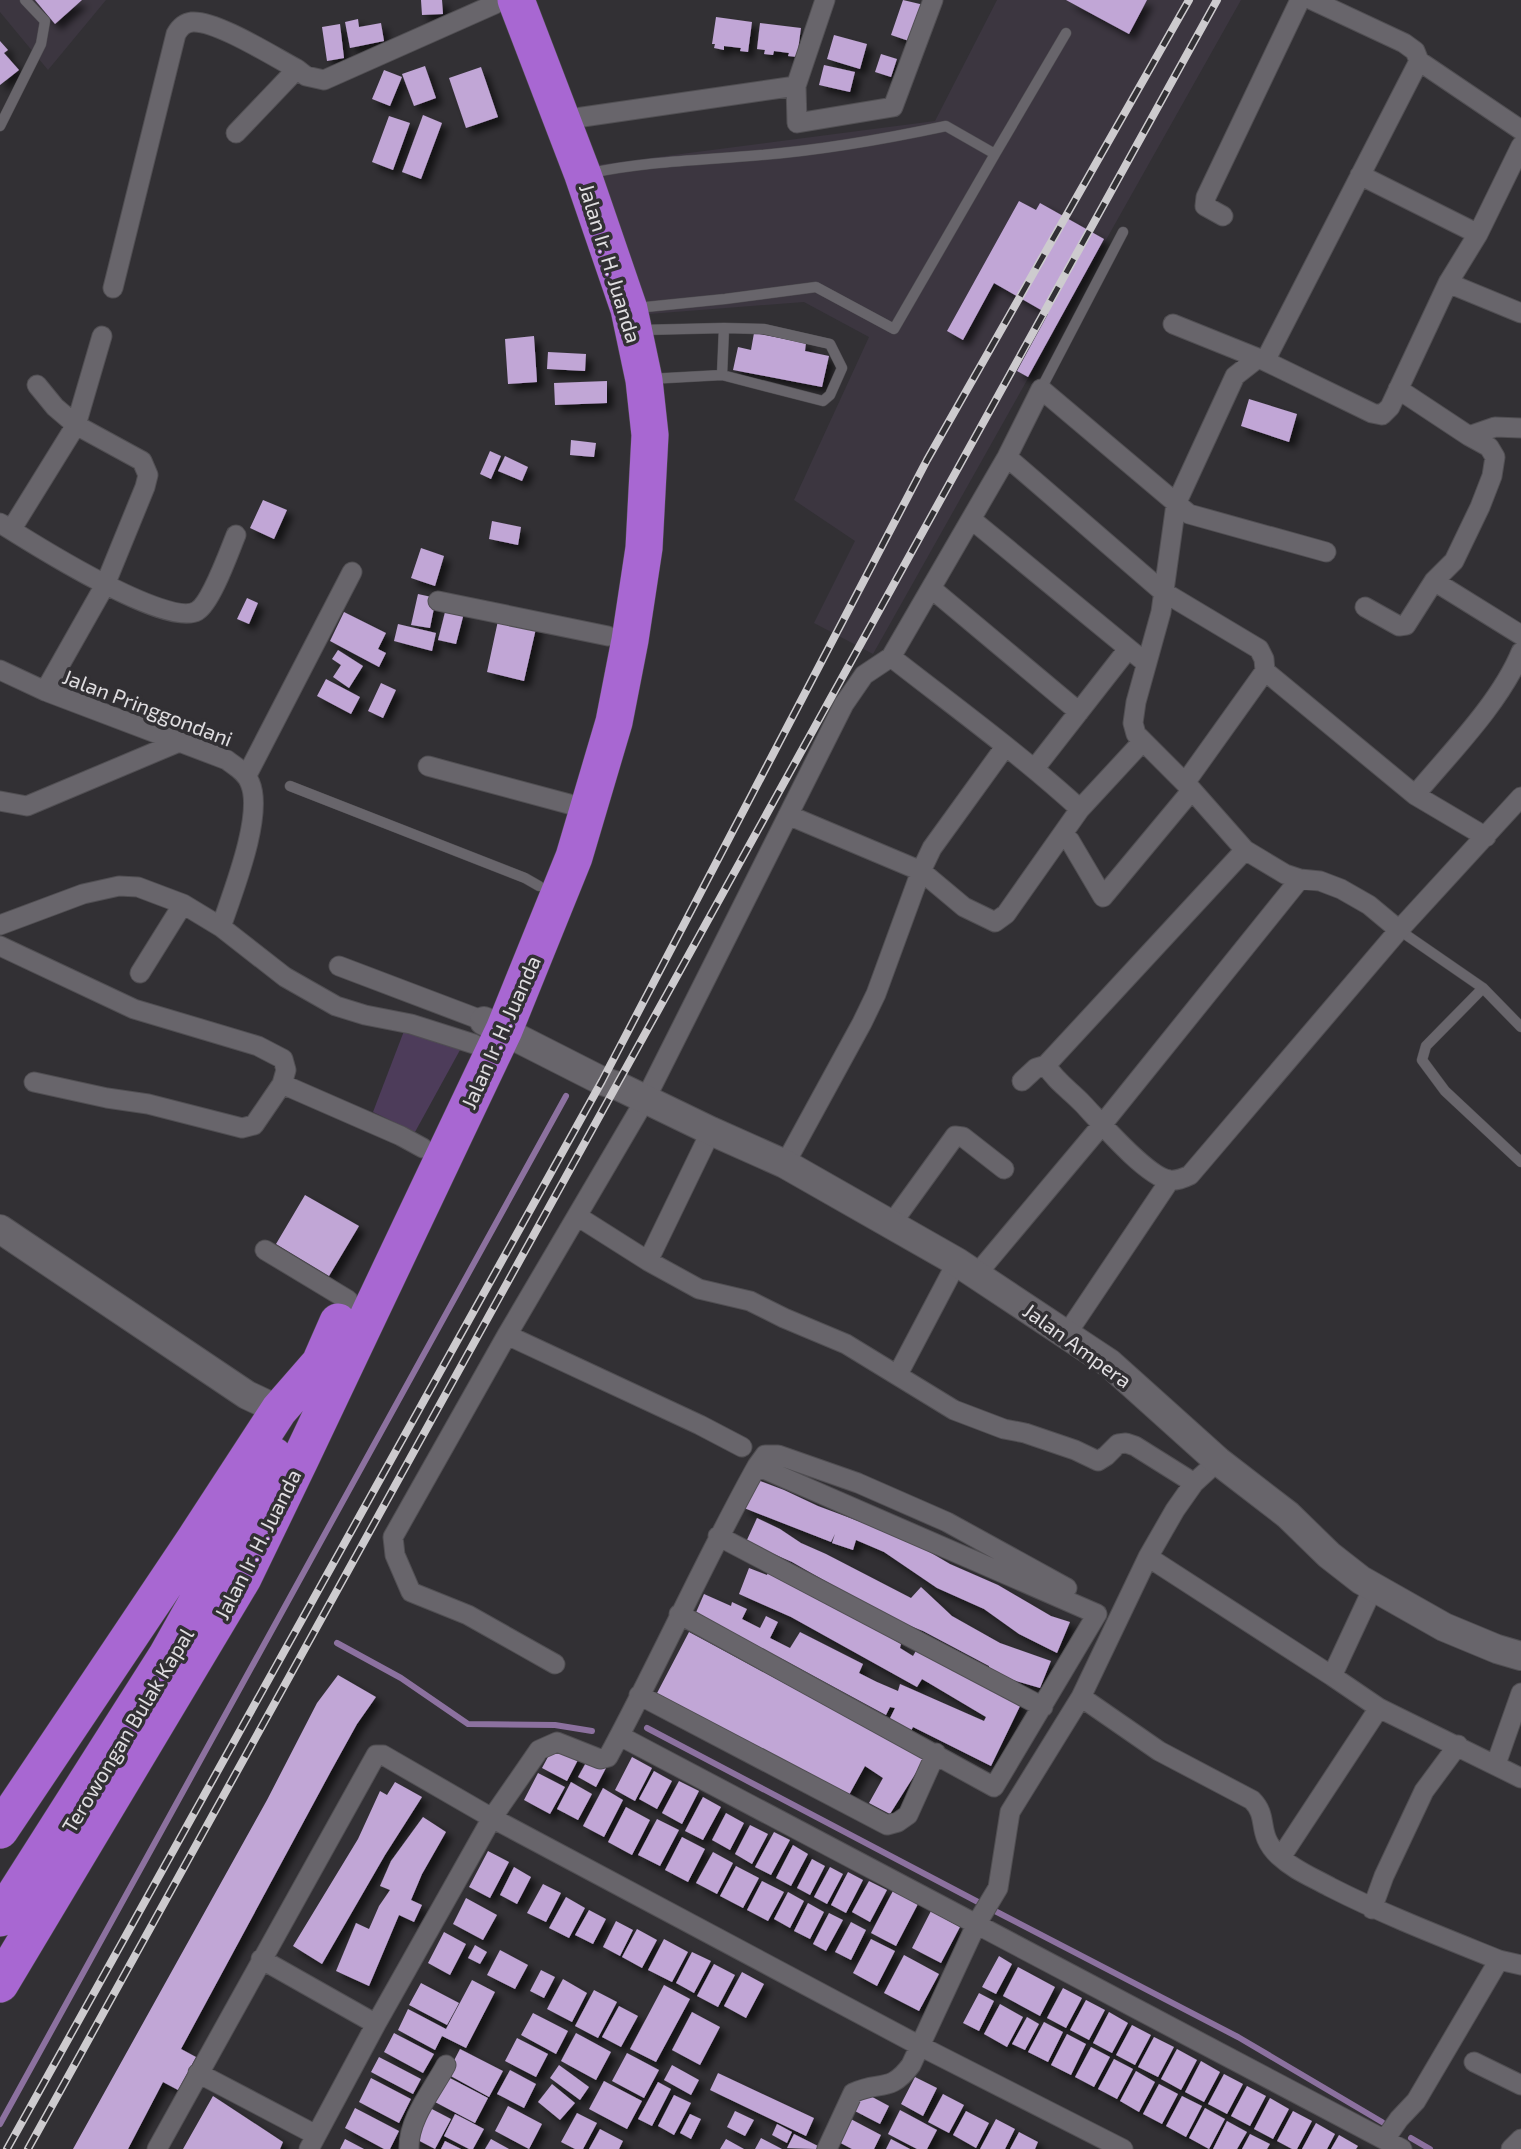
<svg xmlns="http://www.w3.org/2000/svg" width="1521" height="2149" font-family="'Exo 2',sans-serif">
<style>
.built{fill:#3c3640}
.green{fill:#4d3c5a}
.lines{fill:none;stroke-linecap:round;stroke-linejoin:round}
.stream{stroke:#8c719f;stroke-width:6}
.building{fill:#c1a6d6;filter:url(#shadow)}
.lane-casing{stroke:#514f53;stroke-width:11}
.street-casing{stroke:#514f53;stroke-width:21}
.secondary-casing{stroke:#514f53;stroke-width:30}
.highway-casing{stroke:#514f53;stroke-width:38}
.lane{stroke:#68656b;stroke-width:10}
.street{stroke:#68656b;stroke-width:19}
.secondary{stroke:#68656b;stroke-width:28}
.highway{stroke:#a867d2;stroke-width:37}
.rail-casing{stroke:#cdcbce;stroke-width:8}
.rail{stroke:#323034;stroke-width:5;stroke-dasharray:16;stroke-linecap:butt}
.labels{text-anchor:middle;dominant-baseline:central;stroke-width:7;stroke-linejoin:round;paint-order:stroke}
.street-label{font-size:21px;fill:#e0dee1;stroke:#323034}
</style>
<defs>
<filter id="shadow"><feDropShadow dx="6" dy="6" stdDeviation="3.5" flood-color="#0009"/></filter>
</defs>
<rect width="100%" height="100%" fill="#323034"/>
<path class="built" d="M0,0H106L48,70L0,12Z
M997,0H1241L873,654L814,623L855,541L794,500L869,337L804,302L649,314L596,165L935,121Z"/>
<path class="green" d="M404,1031L460,1050L415,1132L373,1112Z"/>
<g class="lines">
<path class="stream" d="M337,1643L401,1678L468,1724L555,1725L592,1731
M647,1728L978,1902
M995,1911L1238,2037L1382,2122
M0,2124L566,1096
M1411,2138L1430,2149"/>
</g>
<path class="building" d="M35,0H82L55,24Z
M421,0H442L443,14L422,15Z
M903,0L924,5L912,42L891,35Z
M1066,0H1147L1129,34Z
M716,17L752,22L748,52L740,51L741,48L724,46V50L714,48L715,44H712Z
M358,19L359,27L381,23L384,41L350,48L345,22Z
M760,23L801,28L797,57L788,56L789,53L774,51L773,55L764,54L765,50L757,49Z
M340,24L344,58L327,61L322,27Z
M834,35L867,44L860,69L827,59Z
M0,41L8,50L4,53L19,70L0,85Z
M881,54L897,59L891,77L875,72Z
M824,65L855,72L850,92L819,85Z
M425,66L436,98L414,106L402,74Z
M481,67L498,117L466,128L449,78Z
M384,70L402,77L390,106L372,99Z
M423,115L442,123L421,179L402,172Z
M389,116L410,123L393,170L372,162Z
M1019,201L1036,210L1040,203L1104,239L1028,377L1017,371L1048,314L994,283L963,340L947,331Z
M754,333L806,343L805,351L829,356L822,387L733,370L738,347L751,350Z
M534,336L537,382L508,384L505,339Z
M548,352L586,354L585,371L547,369Z
M607,381V403L555,405L554,383Z
M1249,399L1297,414L1289,442L1241,426Z
M571,440L596,443L594,457L570,455Z
M490,451L501,456L491,479L480,474Z
M505,456L528,467L522,481L498,471Z
M263,500L287,510L274,539L250,528Z
M492,521L521,527L518,545L489,539Z
M421,548L444,556L435,586L411,578Z
M418,594L436,598L430,628L411,625Z
M247,598L258,603L249,624L237,619Z
M446,608L464,613L456,644L438,640Z
M344,612L386,633L378,649L386,653L379,667L330,641Z
M499,616L537,624L524,681L487,672Z
M398,624L436,633L432,651L394,641Z
M338,650L363,666L349,688L333,677L341,665L332,659Z
M326,679L360,697L351,714L317,696Z
M381,683L396,690L383,718L368,711Z
M305,1195L359,1226L329,1276L276,1244Z
M755,1479L784,1490L818,1506L909,1540L950,1564L998,1585L1051,1616L1070,1622L1057,1653L1019,1634L984,1609L937,1588L884,1552L856,1540L853,1550L832,1543L835,1534L831,1542L744,1508Z
M757,1518L780,1529L801,1543L826,1554L911,1598L921,1587L952,1616L1000,1643L1051,1661L1040,1688L989,1673V1666L923,1631L888,1617L792,1562L746,1542Z
M749,1568L767,1575L769,1569L873,1627L901,1644L900,1648L913,1656L917,1649L1022,1702L991,1766L913,1727L911,1731L889,1720L895,1708L890,1707L886,1715L784,1660L694,1617L704,1594L731,1606L732,1602L747,1609L742,1619L760,1628L766,1616L778,1622L770,1638L790,1648L800,1632L863,1664L859,1673L877,1682L898,1691L900,1684L984,1721L986,1717L922,1679L917,1687L791,1617L739,1594Z
M689,1632L900,1745L924,1760L890,1814L869,1803L883,1778L865,1766L849,1795L656,1695Z
M338,1675L376,1697L357,1724L331,1771L181,2049L196,2057L178,2090L163,2082L128,2149H73L267,1800L317,1703Z
M555,1744L580,1756L567,1781L542,1768Z
M632,1757L652,1768L635,1801L615,1790Z
M588,1759L606,1768L596,1787L578,1777Z
M654,1771L672,1781L657,1809L639,1799Z
M538,1773L565,1787L550,1814L524,1800Z
M679,1781L699,1791L682,1824L662,1813Z
M395,1782L422,1797L385,1855L322,1964L293,1946L358,1839L380,1791L387,1795Z
M571,1782L592,1794L578,1820L557,1809Z
M603,1788L623,1800L604,1837L583,1826Z
M703,1797L721,1807L703,1840L685,1831Z
M626,1807L650,1820L632,1855L608,1842Z
M726,1813L744,1823L730,1850L712,1840Z
M423,1817L446,1832L422,1874L411,1900L422,1905L414,1922L399,1915L369,1986L336,1971L356,1923L369,1929L379,1906L390,1890L380,1886L391,1861Z
M657,1819L679,1830L660,1866L638,1855Z
M750,1825L768,1834L752,1864L735,1854Z
M774,1832L790,1840L771,1875L755,1867Z
M682,1837L705,1849L688,1882L665,1870Z
M793,1845L808,1854L791,1886L776,1878Z
M488,1851L509,1862L490,1898L469,1887Z
M713,1852L733,1863L717,1894L696,1883Z
M812,1859L825,1866L810,1895L797,1888Z
M736,1866L759,1878L743,1908L720,1896Z
M514,1867L531,1877L517,1904L500,1895Z
M830,1867L843,1874L827,1904L814,1897Z
M848,1872L863,1880L846,1913L831,1905Z
M762,1881L784,1892L768,1921L747,1910Z
M869,1881L887,1890L870,1922L852,1912Z
M543,1884L561,1893L546,1922L527,1913Z
M894,1889L919,1902L896,1946L871,1933Z
M788,1892L804,1901L790,1928L774,1919Z
M566,1897L585,1908L569,1938L549,1928Z
M466,1898L497,1915L483,1940L453,1924Z
M808,1903L824,1912L810,1939L794,1931Z
M589,1910L606,1919L593,1944L575,1935Z
M931,1911L960,1927L941,1963L912,1948Z
M829,1913L843,1920L826,1951L813,1944Z
M616,1921L633,1930L620,1956L603,1947Z
M851,1922L866,1930L851,1960L835,1952Z
M637,1929L657,1940L642,1968L622,1957Z
M444,1932L466,1944L450,1975L428,1963Z
M664,1939L688,1952L672,1982L648,1970Z
M871,1939L895,1951L877,1986L853,1973Z
M475,1945L487,1952L480,1964L468,1958Z
M500,1950L528,1965L515,1989L487,1975Z
M692,1952L711,1961L694,1993L676,1983Z
M904,1955L939,1974L919,2011L884,1993Z
M999,1956L1012,1964L996,1994L982,1987Z
M714,1964L735,1975L718,2007L697,1996Z
M1018,1967L1055,1987L1040,2016L1003,1996Z
M541,1970L555,1977L544,1998L530,1991Z
M742,1972L764,1984L746,2018L724,2006Z
M563,1979L587,1993L572,2022L547,2009Z
M472,1980L495,1992L466,2048L442,2036L435,2050L398,2030L408,2009L446,2029Z
M421,1983L459,2003L447,2025L409,2005Z
M664,1985L690,1999L656,2062L630,2049Z
M1063,1988L1082,1998L1066,2028L1047,2018Z
M594,1990L617,2002L598,2038L575,2026Z
M979,1993L994,2001L979,2031L963,2023Z
M1086,2000L1105,2010L1089,2040L1070,2030Z
M1000,2004L1023,2017L1007,2047L984,2034Z
M619,2006L638,2016L621,2047L602,2037Z
M692,2012L720,2027L700,2065L672,2050Z
M1109,2012L1128,2023L1112,2053L1093,2043Z
M533,2013L568,2031L556,2054L521,2035Z
M1027,2017L1039,2024L1025,2050L1012,2044Z
M1044,2022L1063,2032L1048,2062L1028,2052Z
M1132,2025L1151,2035L1135,2065L1116,2055Z
M394,2033L434,2054L423,2073L384,2052Z
M576,2033L611,2052L596,2080L561,2061Z
M1067,2034L1086,2044L1071,2075L1051,2065Z
M1154,2037L1174,2047L1158,2077L1138,2067Z
M517,2038L548,2054L536,2077L505,2061Z
M1091,2047L1110,2057L1094,2087L1075,2077Z
M460,2049L503,2071L489,2097L447,2074Z
M1177,2049L1197,2060L1181,2090L1161,2079Z
M627,2053L659,2070L644,2098L612,2081Z
M379,2057L421,2079L413,2094L371,2072Z
M1114,2059L1133,2069L1117,2099L1098,2089Z
M1201,2061L1220,2072L1204,2102L1185,2092Z
M559,2065L589,2087L580,2100L550,2078Z
M672,2065L699,2080L691,2095L664,2080Z
M510,2070L536,2084L524,2108L497,2094Z
M1136,2071L1155,2082L1139,2112L1120,2101Z
M718,2073L814,2118L806,2136L710,2090Z
M1224,2074L1243,2084L1227,2114L1208,2104Z
M448,2077L488,2098L475,2123L435,2102Z
M915,2077L937,2088L923,2116L901,2104Z
M371,2078L411,2099L399,2123L359,2102Z
M604,2081L642,2101L627,2129L589,2109Z
M658,2082L671,2089L652,2126L638,2119Z
M552,2084L575,2103L560,2120L538,2102Z
M1159,2084L1178,2094L1162,2124L1143,2114Z
M1247,2086L1266,2096L1250,2126L1231,2116Z
M863,2092L889,2106L880,2124L853,2110Z
M943,2094L964,2105L949,2133L928,2122Z
M674,2095L691,2103L674,2135L658,2126Z
M213,2096L283,2142L280,2149H183Z
M1182,2096L1202,2106L1186,2137L1166,2126Z
M1270,2098L1289,2109L1273,2139L1254,2129Z
M508,2106L542,2124L529,2149L495,2131Z
M428,2107L451,2119L435,2149L412,2137Z
M355,2108L399,2131L390,2149H384L345,2128Z
M1205,2108L1225,2119L1209,2149L1189,2138Z
M900,2110L937,2130L927,2149H917L888,2134Z
M735,2111L754,2120L745,2136L727,2127Z
M966,2111L989,2123L976,2148L953,2135Z
M1293,2111L1312,2121L1297,2149H1292L1277,2141Z
M577,2113L597,2123L583,2149H575L561,2142Z
M455,2114L484,2129L473,2149H469L444,2136Z
M690,2114L701,2119L691,2139L680,2133Z
M845,2116L881,2135L874,2149H852L833,2139Z
M996,2119L1015,2129L1005,2149H980Z
M1227,2121L1247,2132L1237,2149H1213Z
M1316,2123L1335,2134L1327,2149H1302Z
M777,2124L792,2132L787,2143L772,2135Z
M600,2129L623,2141L619,2149H589Z
M1019,2132L1038,2142L1035,2149H1010Z
M794,2134L818,2146L816,2149L787,2148Z
M1250,2134L1270,2144L1267,2149H1242Z
M1339,2135L1358,2146L1356,2149H1331Z
M761,2138L782,2149H755Z
M345,2139L364,2149H340Z
M491,2139L509,2149H485Z
M726,2139L744,2149H720Z
M891,2139L910,2149H886Z
M445,2141L461,2149H441Z"/>
<g class="lines">
<g class="lane-casing">
<path id="lane" d="M0,126L41,44L45,21L25,0
M995,154L1066,33
M591,173C647,161 704,160 761,155C823,150 885,139 946,126L995,154L894,329L816,287L725,299L636,308
M642,330L724,328L722,375L649,379
M722,375L823,401L830,395L842,368L830,344L764,329L724,328
M1041,389L1123,232
M290,786L525,878L539,886
M1399,930L1483,988L1521,1027
M1483,988L1426,1046L1422,1060L1445,1091L1521,1162"/>
</g>
<g class="street-casing">
<path id="street" d="M1419,61L1521,130
M796,86L797,123L893,107L933,0
M562,120L796,86L825,0
M236,133L297,69L306,76L324,80L495,4
M1360,175L1478,234
M1223,216L1205,206L1206,197L1300,0
M1448,283L1521,313
M113,288L176,34C180,27 184,23 192,22C216,20 274,57 297,69
M1173,324L1265,361L1372,413L1382,415L1390,407L1448,283L1478,234L1521,146
M1258,358L1235,376L1176,504L1161,612L1136,702L1133,723L1136,734L1192,790L1245,850L1285,874L1300,879L1320,881L1341,889L1369,905L1399,930
M1265,361L1419,61L1415,51L1404,43L1312,0
M37,385L55,407L76,425L142,461L148,475L145,487L105,585L45,691
M1469,436L1495,427L1521,428
M1007,457L1162,591L1259,649L1264,659L1265,671L1185,783
M971,519L1146,663
M0,523C30,542 167,629 197,611C211,603 229,552 236,535
M11,530L76,425L102,336
M1434,581L1521,635
M932,589L1079,712
M438,601L608,636
M1365,607L1399,626L1406,625L1434,581L1454,561L1480,507L1492,476L1495,457L1489,447L1469,436L1398,389
M891,657C955,707 1021,755 1080,809
M0,670L45,691L227,760C236,767 246,772 250,783C264,815 232,894 221,927
M1265,671L1415,795L1486,837
M428,766L569,804
M1035,768L1128,649
M247,775L352,572
M1415,795C1450,753 1500,703 1521,652
M0,801L27,806L179,742
M788,815L921,871L964,907L995,922L1006,914L1080,809L1143,741
M1063,835L1070,841L1103,897L1192,790
M0,925L83,894L119,886L138,887L183,904L221,927L285,977L336,1006L365,1015L411,1024L474,1044
M0,946L134,1009L258,1046L283,1059L286,1070L282,1084
M339,966L484,1021
M140,973L183,904
M1046,1065C1055,1081 1071,1091 1083,1104C1100,1122 1146,1176 1169,1180C1177,1181 1184,1178 1190,1175L1399,930L1521,797
M1022,1081L1036,1068L1046,1065L1245,850
M34,1082L107,1098L148,1104L242,1128L254,1125L282,1084L401,1136L423,1148
M785,1164L862,1023L876,994L921,871L932,848L1005,747
M577,1216L648,1261L699,1289L750,1301L784,1318L846,1344L954,1410L1004,1429L1025,1433L1075,1450L1098,1461L1106,1456L1118,1444L1126,1443L1135,1446L1194,1483
M892,1223L955,1136L963,1137L1004,1169
M265,1250L348,1300
M648,1261L711,1131
M976,1275L1101,1126L1300,879
M507,1335L700,1425L742,1447
M1066,1335L1170,1180
M898,1374L957,1262
M757,1466L765,1455H778L858,1483L947,1522L1067,1588
M718,1536L1043,1707
M1148,1557L1332,1676
M1373,1588L1332,1676L1379,1708L1521,1778
M555,1664L468,1615L411,1592L395,1555L393,1537L507,1335L645,1100L844,704L864,675L891,657L1007,457L1041,389L1189,514L1326,552
M639,1695L887,1825L898,1822L908,1815L936,1753
M1081,1697L1159,1751L1252,1800C1270,1818 1255,1833 1279,1856C1294,1870 1312,1877 1330,1887C1385,1915 1442,1937 1499,1960L1521,1965
M620,1736L1402,2149
M1496,1764L1521,1693
M1281,1857L1379,1708
M1372,1909L1384,1876L1424,1791L1458,1745
M261,1959L376,2024
M1474,2062L1521,2085
M198,2073L316,2135
M1385,2139L1399,2119L1416,2101L1499,1960
M157,2149L376,1755H383L492,1818L922,2047L1123,2149
M309,2149L376,2024L492,1818L539,1750L557,1742L600,1759L608,1757C660,1661 704,1561 757,1466L1097,1614L994,1787L679,1614
M409,2149C408,2119 433,2090 446,2065
M827,2149L853,2093C879,2080 890,2094 911,2065L977,1923L998,1888L1010,1812L1081,1697L1148,1557L1175,1510L1194,1483L1218,1461
M1511,2149L1521,2139"/>
</g>
<g class="secondary-casing">
<path id="secondary" d="M484,1021L602,1081L618,1086L711,1131L785,1164L957,1262L1109,1363L1218,1461L1288,1515L1329,1555L1361,1580L1444,1627L1497,1649L1521,1656
M0,1229L247,1395L279,1410"/>
</g>
<g class="highway-casing">
<path id="highway" d="M0,1830L195,1539L279,1410L320,1363L338,1322
M0,1918L166,1657L223,1556L274,1456
M0,1984L243,1578L300,1460L504,1030L574,857L614,722L630,640L644,548L650,435L644,380L629,309L583,175L516,0"/>
</g>
<use href="#lane" class="lane"/>
<use href="#street" class="street"/>
<use href="#secondary" class="secondary"/>
<use href="#highway" class="highway"/>
<g class="rail-casing">
<path id="rail" d="M7,2149L602,1081L927,460L1189,0
M28,2149L1217,0"/>
</g>
<use href="#rail" class="rail"/>
</g>
<g class="labels">
<g class="street-label">
<text transform="translate(611 263) rotate(73)">Jalan Ir. H. Juanda</text>
<text transform="translate(148 707) rotate(21)">Jalan Pringgondani</text>
<text transform="translate(500 1032) rotate(-66)">Jalan Ir. H. Juanda</text>
<text transform="translate(1078 1345) rotate(36)">Jalan Ampera</text>
<text transform="translate(257 1544) rotate(-63)">Jalan Ir. H. Juanda</text>
<text transform="translate(127 1730) rotate(-59)">Terowongan Bulak Kapal</text>
</g>
</g>
</svg>
